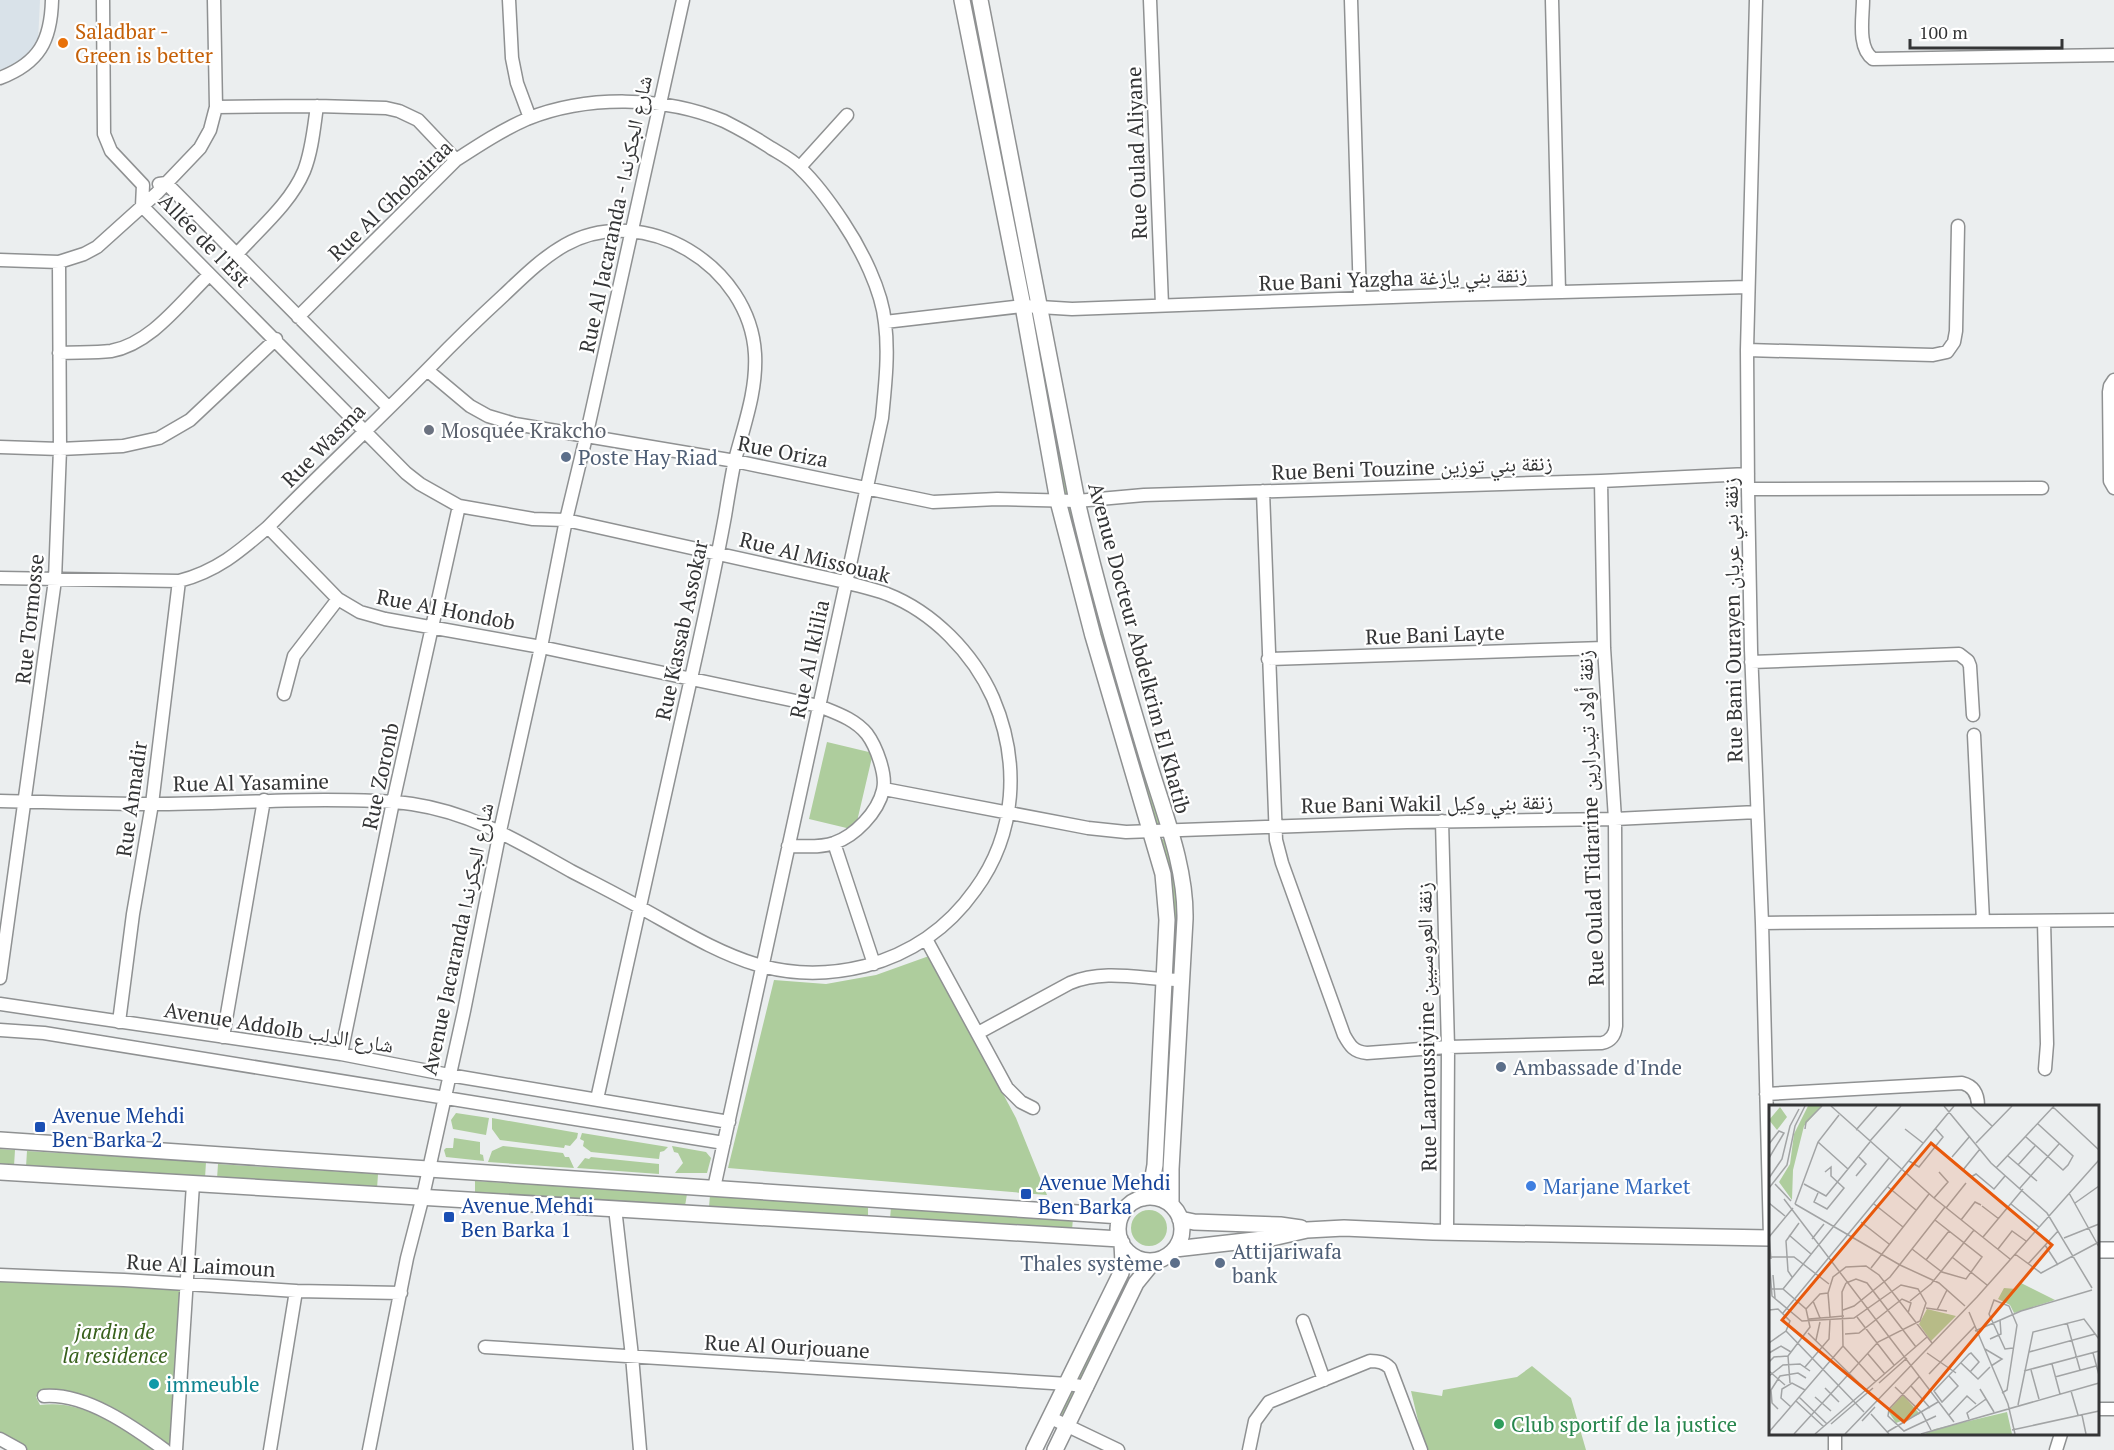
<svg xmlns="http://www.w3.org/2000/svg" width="2114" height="1450" font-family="'PT Serif','Noto Naskh Arabic',serif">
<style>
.built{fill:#d9e2e9}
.green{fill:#aecd9d}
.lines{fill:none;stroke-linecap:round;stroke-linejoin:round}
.minor-casing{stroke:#8f9192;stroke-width:15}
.major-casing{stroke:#8f9192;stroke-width:18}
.minor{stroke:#fff;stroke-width:12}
.major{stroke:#fff;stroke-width:15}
.food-dot{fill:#e8710a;stroke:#fff;stroke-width:2}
.worship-dot{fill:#6b7280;stroke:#fff;stroke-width:2}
.service-dot{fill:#5c6f8a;stroke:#fff;stroke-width:2}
.transit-dot{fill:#1a4fb4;stroke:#fff;stroke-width:2}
.shop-dot{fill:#3f7fe0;stroke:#fff;stroke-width:2}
.culture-dot{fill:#0f9aa8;stroke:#fff;stroke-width:2}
.leisure-dot{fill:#2e9e5b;stroke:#fff;stroke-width:2}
.labels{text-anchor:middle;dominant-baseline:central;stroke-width:4.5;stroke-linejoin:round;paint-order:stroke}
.food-label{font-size:21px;fill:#c56008;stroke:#fff;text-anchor:start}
.street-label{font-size:21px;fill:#343536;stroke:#fff}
.worship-label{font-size:21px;fill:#5b616d;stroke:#fff;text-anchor:start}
.service-label{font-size:21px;fill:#4e5e75;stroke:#fff;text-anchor:start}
.transit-label{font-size:21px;fill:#164399;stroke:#fff;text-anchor:start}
.shop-label{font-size:21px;fill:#366cbe;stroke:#fff;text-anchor:start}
.park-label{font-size:21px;font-style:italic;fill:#37601b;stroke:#fff}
.culture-label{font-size:21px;fill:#0d838f;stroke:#fff;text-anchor:start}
.leisure-label{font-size:21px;fill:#27864d;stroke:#fff;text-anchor:start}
.inset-road{fill:none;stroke:#a2a4a5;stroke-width:1.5}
.view{fill:#e8590c;fill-opacity:0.15;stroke:#e8590c;stroke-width:3}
.inset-edge{fill:none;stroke:#343536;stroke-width:3}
</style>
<rect width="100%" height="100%" fill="#ebeeef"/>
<path class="built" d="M0,0H40L38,42L18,63L0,70Z"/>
<path class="green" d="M975,31L989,79L1029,288L1027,289Z
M1034,326L1037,327L1069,493L1067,494L1064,493Z
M1070,507H1071L1160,825H1155L1104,653L1067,509Z
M827,742L873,753L855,830L809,819Z
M1162,839L1165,840L1178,899L1176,974L1171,975L1160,840Z
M929,956L1016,1118L1047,1195L728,1168L774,980L826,984L876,975Z
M1170,986L1175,987L1166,1155L1162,1154Z
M456,1113L489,1118L486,1135L453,1129L451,1120Z
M492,1118L578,1133L577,1138L570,1146L565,1145L564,1148L500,1140L492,1129Z
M582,1133L668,1147L664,1151L660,1152L659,1159L591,1152L583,1146L584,1141L580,1139Z
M454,1138L480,1142V1154L483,1155L484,1161L446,1157L444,1150L446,1148H453Z
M503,1146L563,1153L565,1157H569L574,1168L488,1162L492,1151Z
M672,1146L706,1152L711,1158L707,1173H675L683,1163L678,1153L674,1152Z
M0,1149L15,1150L14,1166L0,1165Z
M27,1151L206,1162L205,1178L26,1167Z
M591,1157L659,1164V1174L577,1168L585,1158L589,1159Z
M218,1164L378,1174L377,1189L217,1179Z
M475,1181L687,1194L685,1206L475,1192Z
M710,1195L868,1205V1218L709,1207Z
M891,1207L1073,1218L1072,1230L890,1219Z
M1131 1228a18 18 0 1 1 36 0a18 18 0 1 1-36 0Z
M0,1278L181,1288L171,1448L57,1391L39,1393L36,1397L40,1405C83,1399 121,1427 156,1450H26L0,1436Z
M1121,1290L1123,1291L1101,1343L1066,1414L1062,1415L1060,1413Z
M1532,1366L1571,1398L1586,1450H1425L1411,1391L1442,1396L1443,1390L1517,1377Z"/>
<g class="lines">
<g class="minor-casing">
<path id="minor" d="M103,0L104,134L111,151L143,185
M509,0L512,58L517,83L530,118
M1150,0L1162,305
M1351,0L1360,298
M1552,0L1559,292
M1756,0L1747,350L1748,489L1751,650L1762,923L1770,1238
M1863,0C1863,17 1857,48 1873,59L2114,55
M0,78C39,63 51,41 52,0
M216,107L317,106L386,108L399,111L418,120L456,160
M800,167L847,115
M159,184L166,183L388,407
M236,255C259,229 290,204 304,171C312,151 314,127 317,106
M0,260L59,262L84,254L97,247L157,193L200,148L210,130L216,107L214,0
M298,317L456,160C479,145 502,130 527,119C587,95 664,96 724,121C740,129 756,138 771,148C781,154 793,160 801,169C817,184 831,204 843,222C861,249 882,290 885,323C889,354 885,387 882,418L714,1188
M885,322L1023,306L1072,309L1447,295L1748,287
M1747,350L1933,355L1947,352L1954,342L1956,331L1958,226
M59,353C76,352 94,353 111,351C151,344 181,302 209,275
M427,370L470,406L488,416L515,424L735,461L933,502L997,499L1077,501L1144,495L1601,481L1748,474
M2114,380L2110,386L2109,392L2110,481L2114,488
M0,447L60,449L123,446L159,438L190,420L276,339
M1748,489L2042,488
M1263,491L1276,840L1282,863L1344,1035C1350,1046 1354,1052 1367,1053L1448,1047L1602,1043C1611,1041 1615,1035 1616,1026L1615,819L1604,648L1601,481
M268,527L338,599L360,612L385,619L541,647L819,706C836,713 855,719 867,734C876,746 887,775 883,790C878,812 855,836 834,843C821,848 803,846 788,846
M0,578L179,581C217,571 239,552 268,527C322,472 378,420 432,365C455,341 479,318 504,295C523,277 542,258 565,245C645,201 750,266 755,354C757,391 744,425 735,460C731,478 728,498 725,516C712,587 696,657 680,727C653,852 625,976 597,1099
M1268,659L1604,648
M1751,662L1959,654L1968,661L1970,666L1973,715
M284,694L294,656L338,599
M1974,735L1983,921
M884,789L1088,828L1126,832L1407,822L1615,819L1757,812
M0,801C51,802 101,804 152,804C210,804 267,800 325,800C354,800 383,800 412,804C473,813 519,842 571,871C594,883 618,895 641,908C717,950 773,989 865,966C910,954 948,928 975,890C1017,833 1020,761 993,698C973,653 933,612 887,594C873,589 859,586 845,582L566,520L533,519L459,506L420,484L406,473L142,206L143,185
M1442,821L1448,1047L1447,1232
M834,843L874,964
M2044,921L2047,1044L2045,1069
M1762,923L2114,920
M926,939L1007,1088L1021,1102L1033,1108
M0,978L55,580L60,449L59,262
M0,1004L341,1054L449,1075L729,1122
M119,1022L133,914L152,804L179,581
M0,1030L44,1033L724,1143
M978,1033L1070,983C1106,968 1145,980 1182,980
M223,1037L264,800
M341,1054L393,802L459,506
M1766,1094L1962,1083C1974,1086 1978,1095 1978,1106
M615,1208L632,1356L640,1450
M0,1275L124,1280L296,1291L401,1293
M1303,1321L1324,1380
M485,1347L1068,1384L1087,1387
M44,1396C86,1393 132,1426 165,1450
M2098,1409H2114
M1051,1418L1118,1450
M0,1439L20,1450
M176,1450L193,1184
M270,1450L296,1291
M369,1450L407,1258L423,1196L464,1011L500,831L541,647L566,520L586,437L683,0
M1249,1450L1255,1421L1269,1402L1370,1361C1378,1361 1384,1362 1390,1368L1421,1450
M1835,1450V1434
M2056,1450L2061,1434"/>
</g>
<g class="major-casing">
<path id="major" d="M962,0L1023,306L1058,501L1093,636L1163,874L1167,920L1155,1165L1152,1182L1144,1198
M980,0L1077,501C1097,588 1122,674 1148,760C1163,811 1186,865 1185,919L1171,1169V1205
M0,1140L1121,1216
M0,1172L1120,1239
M1118 1229a32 32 0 1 1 64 0a32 32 0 1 1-64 0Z
M1180,1219L1194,1222L1280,1225L1301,1228
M1175,1249L1272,1238L1307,1230L1344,1228L1433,1232L1770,1238
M2098,1250H2114
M1034,1450L1121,1273L1123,1263L1122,1243
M1055,1450L1136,1283L1154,1261"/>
</g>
<use href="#minor" class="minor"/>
<use href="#major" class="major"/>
</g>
<circle class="food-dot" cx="63" cy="43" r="6"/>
<circle class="worship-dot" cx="429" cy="430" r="6"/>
<g class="service-dot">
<circle cx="566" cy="457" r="6"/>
<circle cx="1501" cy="1067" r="6"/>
<circle cx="1175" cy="1263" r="6"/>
<circle cx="1220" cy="1263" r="6"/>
</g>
<g class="transit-dot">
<rect x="34" y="1121" width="12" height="12" rx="3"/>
<rect x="1020" y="1188" width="12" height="12" rx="3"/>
<rect x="443" y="1211" width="12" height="12" rx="3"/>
</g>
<circle class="shop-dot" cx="1531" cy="1186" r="6"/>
<circle class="culture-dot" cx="154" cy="1384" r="6"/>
<circle class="leisure-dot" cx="1499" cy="1424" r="6"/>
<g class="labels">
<g class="food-label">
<text x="75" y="31">Saladbar -<tspan x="75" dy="24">Green is better</tspan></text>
</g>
<g class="street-label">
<text transform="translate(1136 153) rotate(-92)">Rue Oulad Aliyane</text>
<text transform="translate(390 200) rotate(-44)">Rue Al Ghobairaa</text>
<text transform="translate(615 214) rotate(-78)">Rue Al Jacaranda - شارع الجكرندا</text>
<text transform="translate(205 240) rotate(46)">Allée de l'Est</text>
<text transform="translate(1393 278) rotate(-2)">Rue Bani Yazgha زنقة بني يازغة</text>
<text transform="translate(323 445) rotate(-45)">Rue Wasma</text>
<text transform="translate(783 451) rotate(11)">Rue Oriza</text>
<text transform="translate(1412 467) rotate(-2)">Rue Beni Touzine زنقة بني توزين</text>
<text transform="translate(815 557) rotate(14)">Rue Al Missouak</text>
<text transform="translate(446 609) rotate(11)">Rue Al Hondob</text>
<text transform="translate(29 619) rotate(-84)">Rue Tormosse</text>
<text transform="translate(1732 620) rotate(-91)">Rue Bani Ourayen زنقة بني عريان</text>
<text transform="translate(681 630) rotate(-78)">Rue Kassab Assokar</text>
<text transform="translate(1435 634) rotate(-2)">Rue Bani Layte</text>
<text transform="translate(1140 648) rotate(75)">Avenue Docteur Abdelkrim El Khatib</text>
<text transform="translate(809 659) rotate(-78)">Rue Al Iklilia</text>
<text transform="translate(380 776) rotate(-78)">Rue Zoronb</text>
<text transform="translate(251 782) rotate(-1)">Rue Al Yasamine</text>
<text transform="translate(131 799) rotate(-82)">Rue Annadir</text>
<text transform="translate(1427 803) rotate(-1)">Rue Bani Wakil زنقة بني وكيل</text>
<text transform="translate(1590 818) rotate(-92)">Rue Oulad Tidrarine زنقة أولاد تيدرارين</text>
<text transform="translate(457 939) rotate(-78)">Avenue Jacaranda شارع الجكرندا</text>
<text transform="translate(279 1027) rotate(9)">Avenue Addolb شارع الدلب</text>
<text transform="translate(1426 1027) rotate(-91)">Rue Laaroussiyine زنقة العروسيين</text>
<text transform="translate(201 1265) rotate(3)">Rue Al Laimoun</text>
<text transform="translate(787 1346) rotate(3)">Rue Al Ourjouane</text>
</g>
<g class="worship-label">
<text x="441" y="430">Mosquée Krakcho</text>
</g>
<g class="service-label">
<text x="578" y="457">Poste Hay Riad</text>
<text x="1513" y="1067">Ambassade d'Inde</text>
<text x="1232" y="1251">Attijariwafa<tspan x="1232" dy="24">bank</tspan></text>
<text x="1163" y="1263" text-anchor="end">Thales système</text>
</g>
<g class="transit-label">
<text x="52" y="1115">Avenue Mehdi<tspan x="52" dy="24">Ben Barka 2</tspan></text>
<text x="1038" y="1182">Avenue Mehdi<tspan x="1038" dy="24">Ben Barka</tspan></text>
<text x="461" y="1205">Avenue Mehdi<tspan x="461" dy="24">Ben Barka 1</tspan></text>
</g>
<g class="shop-label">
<text x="1543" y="1186">Marjane Market</text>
</g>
<g class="park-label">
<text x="115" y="1331">jardin de<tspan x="115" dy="24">la residence</tspan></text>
</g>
<g class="culture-label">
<text x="166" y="1384">immeuble</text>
</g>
<g class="leisure-label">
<text x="1511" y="1424">Club sportif de la justice</text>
</g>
</g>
<g transform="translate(1769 1105)">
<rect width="330" height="330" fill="#ebeeef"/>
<path d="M39,1H53L35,21L24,65L23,95L10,77L21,59L25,29ZM11,2L18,12L8,25L0,15ZM252,178L286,195L245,208L241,200L229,194L235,183L247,184ZM158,204L187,211L162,236L150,219ZM134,290L151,309L127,318L119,306ZM238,307L243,329H156L166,324Z" fill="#aecd9d"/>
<path class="inset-road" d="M62,1L165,93L241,154M175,1L222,58L278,108L323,183M202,1L223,21M284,2L330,45M36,24L37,17L53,1M136,24L154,38M87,25L108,1M257,32L294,65L299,60L304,51L269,19M101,36L132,1M49,37L79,64M207,38L243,1M0,39L10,26L15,28L0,53M211,44L194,65L202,72L207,69L225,84L236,71M239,51L268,76M183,52L201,31M140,56L150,62L174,32L166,23M249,60L266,41M227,63L285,1M87,71L97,59L90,52M0,73L13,54L21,21L30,4M6,79L22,96M35,79L57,91L101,37M119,82L147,105M0,83L18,60L26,21L36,1M251,83L290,39M49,88L45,97L58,104L75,83L62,71V62L56,67M300,88L330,142M165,93L179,77L170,67M15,94L185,317M0,98L16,111M306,98L330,81M26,99L49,37L70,10M26,99L131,160L170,178L196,201M105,99L134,122M242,99L270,122M213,101L230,114M177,103L197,78M192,115L206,97L212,100M92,117L120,139M20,130L42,149M0,132L2,154M0,132L24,103M214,132L254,84M295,133L330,119M43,134L55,119M276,140L289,160M143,144L173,167L197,174L213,152L166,115M229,144L243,126L257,136M246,149L272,168L330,137M0,152H25L60,179M183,152L218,180M0,153L3,191L33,216L85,213L132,180L149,184L157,198L151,216L109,237L25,329M157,155L180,126M259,159L289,126M102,163L160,89M4,170L6,193M23,172L19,166L17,136L30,118M77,178L87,174L98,178L147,242M14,184L120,53M44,196L51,213M141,196L162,179L205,125M157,203L178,206M37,204L51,189L59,188M0,205L9,204L21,216L17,226L0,238M74,205L85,201L121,172L176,102M168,205L178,185M200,207L239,299L246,329M14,208L185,1M61,212L59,188L64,172L77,162L97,161L110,170L163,238M88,212L125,260M40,214L75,211M298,218L311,265M17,226L95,307M206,226L252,206L323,185M39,228L97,285M76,229L90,228L133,194L142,198L139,208M221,234L232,229L231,215M47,235L51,217M74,241L107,277M216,244L233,254L222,261M260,247L326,229M0,248L12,241L22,247M158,248L187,268M324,248L330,270M99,249L116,269M19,251L21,278M0,257L5,252L19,251L41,222L37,204L14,184H2M192,258L209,274L221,262M283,259L291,289M36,262L60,234L61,215M262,265L270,294M0,266L16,280M255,266L330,246M160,269L206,221M0,271L14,260L31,259L41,266M180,271L189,281L173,297L165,286L200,249L202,248L210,257L201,267M150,272L120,304L119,311L135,326L167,311M286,272L327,261M110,278L138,253M142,281L161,303M126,282L153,308L162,325M56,283L70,297M211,284L225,307M302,286L309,310M233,288L238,285L248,220L240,201L225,195L220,209L236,244L244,243M30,292L58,319M46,292L62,306M27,296L55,322M249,300L264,227L315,214L330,234M22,302L12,293L13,284L23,278L36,285M9,304L3,298L2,285L11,271L29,268L37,273M102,309L120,329M180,310L198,291L207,299M313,310L317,329M200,314L198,308L217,294M93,316L106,302M62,319L104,283M243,325L330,306M0,327L74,241L73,187L77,178M118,327L169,297M46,329L158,232M76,329L208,192L330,55M152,329L330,278"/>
<path class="view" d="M162,38L283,140L135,317L13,215Z"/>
<rect width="330" height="330" class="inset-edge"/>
</g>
<path d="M1910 39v9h152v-9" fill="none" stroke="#343536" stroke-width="3"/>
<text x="1919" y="39" font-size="18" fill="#343536" stroke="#ffffff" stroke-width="4.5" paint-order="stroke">100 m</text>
</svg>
